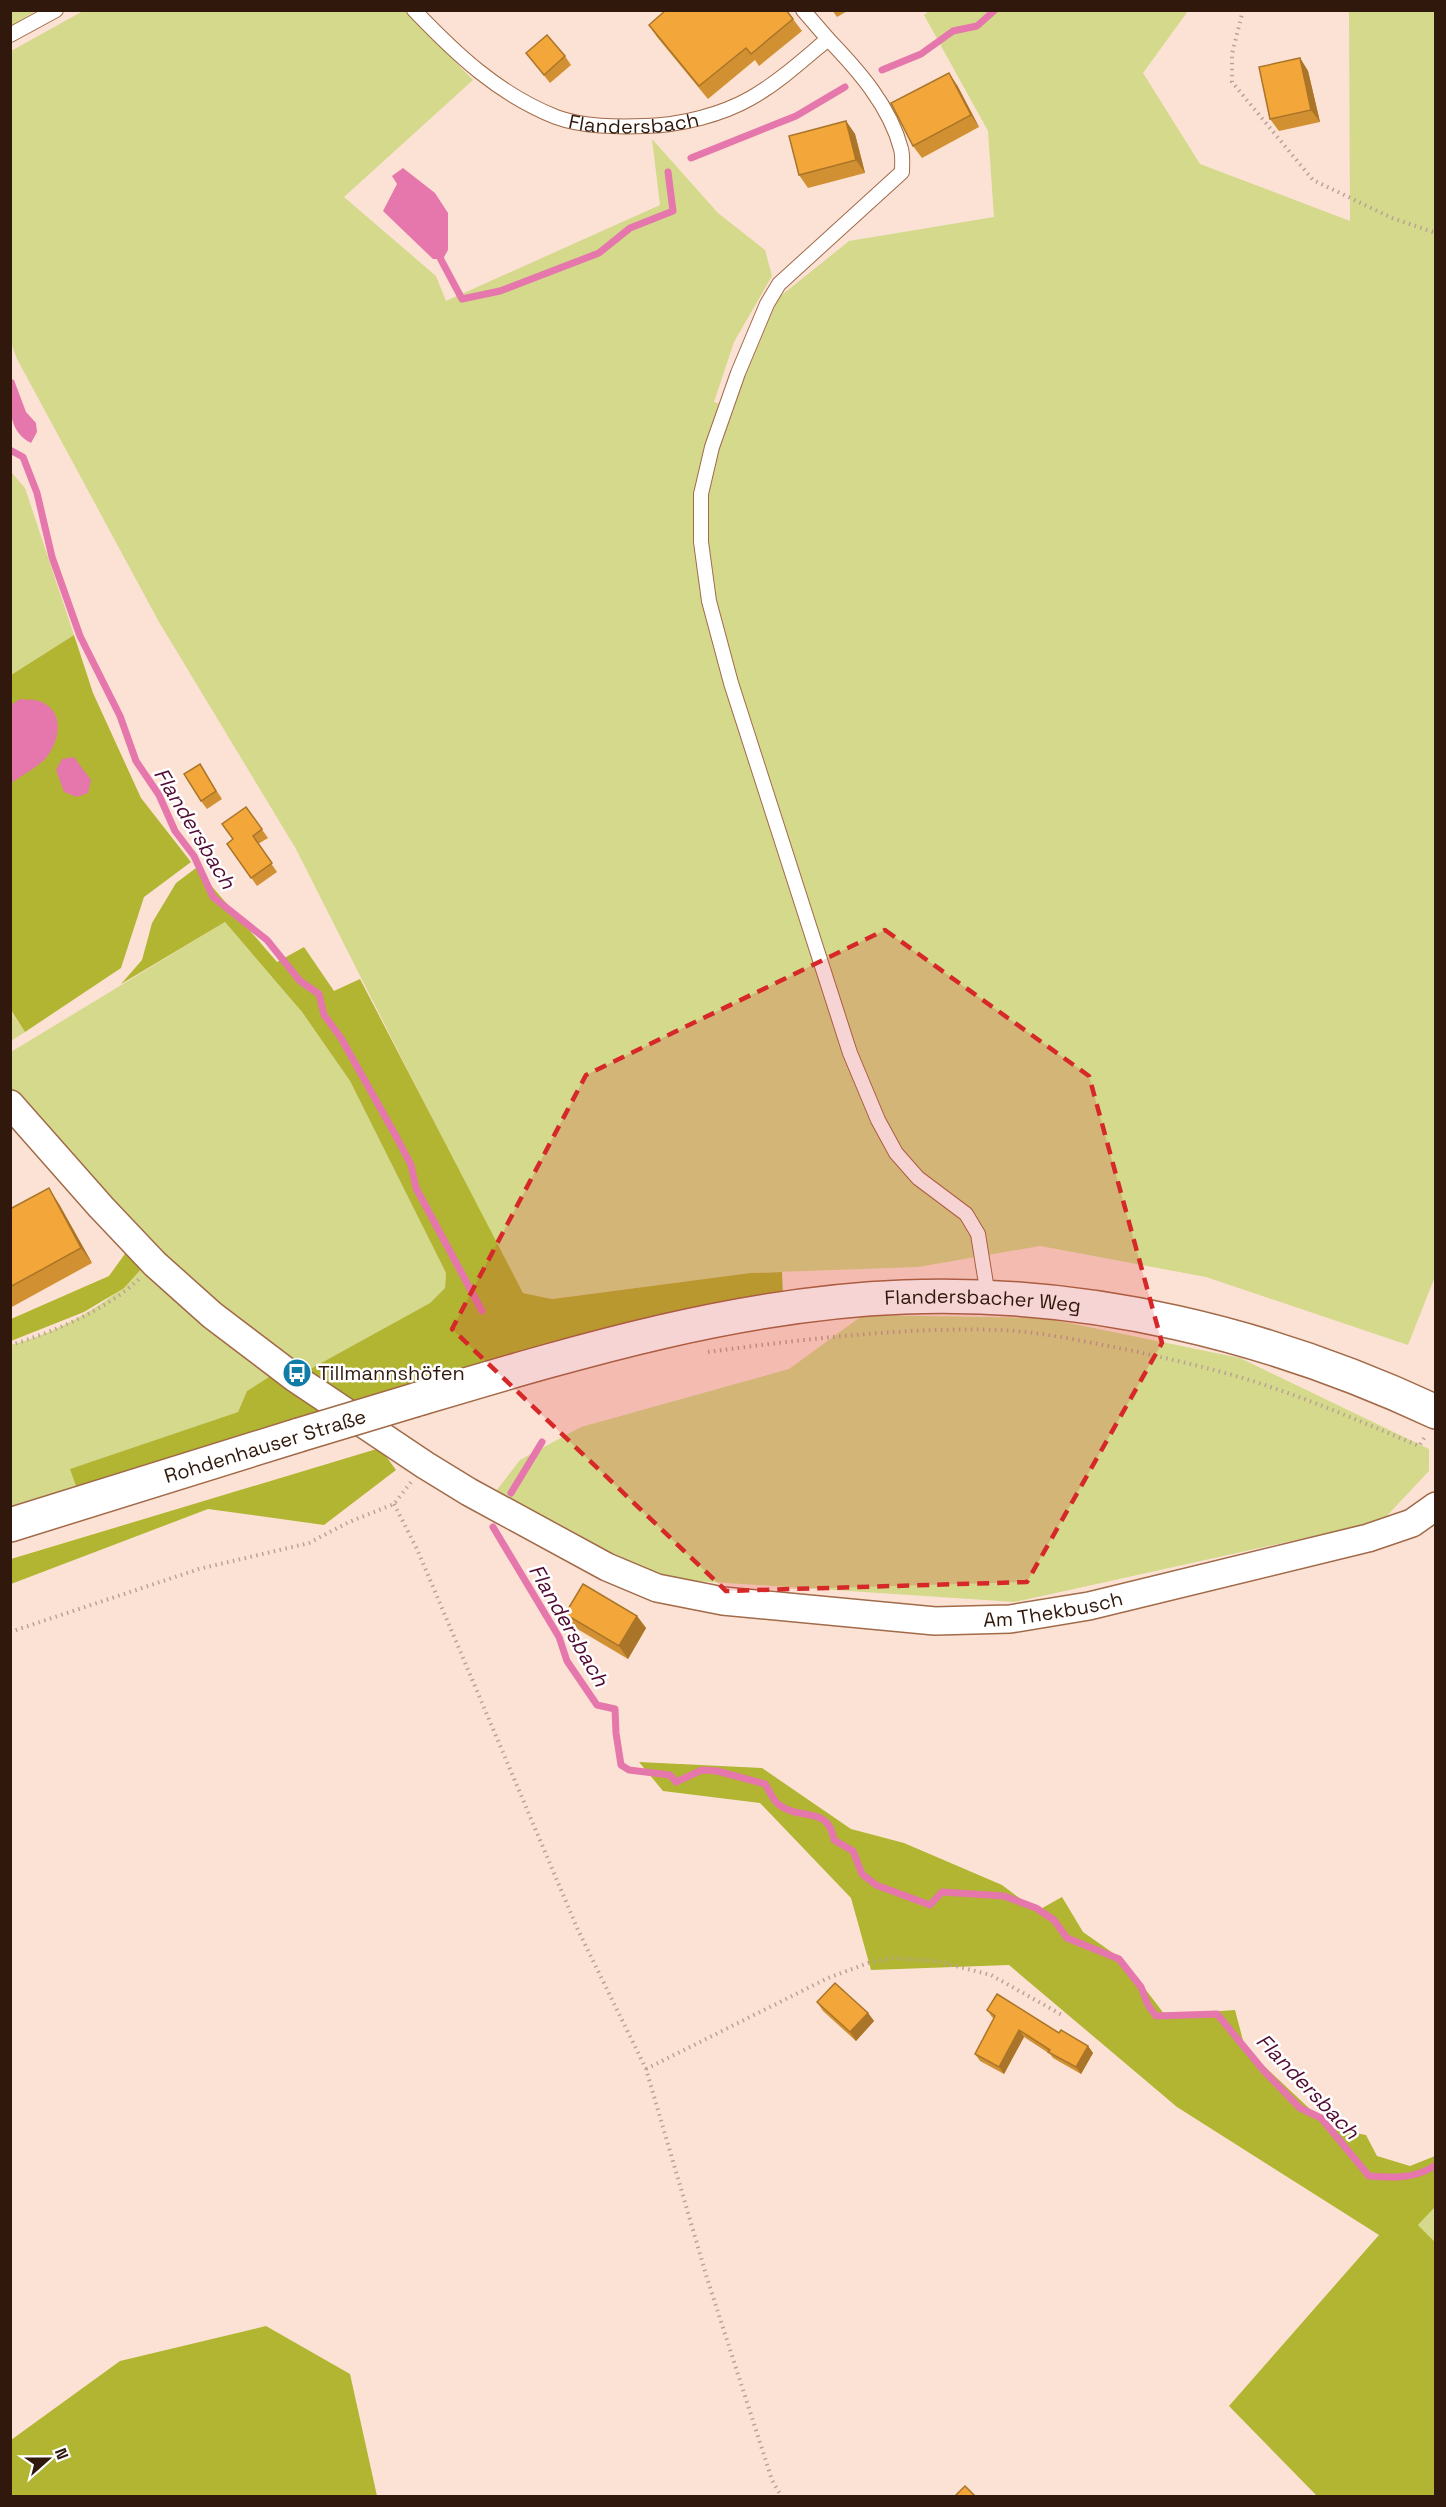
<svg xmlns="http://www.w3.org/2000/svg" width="1446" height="2507" font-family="'Space Grotesk',sans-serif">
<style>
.green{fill:#d4d98c}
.forest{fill:#b1b531}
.water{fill:#e577ac}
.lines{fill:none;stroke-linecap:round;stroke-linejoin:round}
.stream{stroke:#e577ac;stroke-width:7}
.lane-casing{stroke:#a16a48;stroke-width:16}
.street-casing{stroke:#a16a48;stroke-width:30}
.secondary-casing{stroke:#a16a48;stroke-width:36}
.path{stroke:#bba294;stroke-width:4;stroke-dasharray:1.5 4.5;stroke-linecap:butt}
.lane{stroke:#fff;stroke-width:14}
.street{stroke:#fff;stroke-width:27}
.secondary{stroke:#fff;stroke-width:33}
.secondary-bridge-casing{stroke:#a16a48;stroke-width:36;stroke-linecap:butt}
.secondary-bridge{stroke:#fff;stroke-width:33}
.wall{fill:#d19032}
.shaded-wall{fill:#aa7529}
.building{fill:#f3a73a;stroke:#aa7529;stroke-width:1.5}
.marked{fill:#d62828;fill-opacity:0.2;stroke:#d62828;stroke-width:4.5;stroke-dasharray:12 8;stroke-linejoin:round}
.labels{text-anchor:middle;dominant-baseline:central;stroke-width:5;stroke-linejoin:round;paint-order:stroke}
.street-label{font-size:20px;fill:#30190c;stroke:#fff}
.poi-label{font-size:20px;fill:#30190c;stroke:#fff;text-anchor:start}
.water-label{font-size:21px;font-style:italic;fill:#510c33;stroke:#fff}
</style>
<rect width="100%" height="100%" fill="#fce2d4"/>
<path class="green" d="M11,10H36V11L11,26Z
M83,11H406L473,80L344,197L436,276L446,301L660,205L652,139L718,213L765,250L772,276L734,342L714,402L732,408L778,298L849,241L994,217L988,131L924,15L929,11H1188L1143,73L1200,164L1350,221L1349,11H1435L1436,1274L1408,1345L1206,1277L1040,1246L918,1267L750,1273L552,1299L523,1293L494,1241L296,849L159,622L17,359L11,343V51Z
M11,472L25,488L74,635L11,675Z
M225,922L302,1012L350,1081L446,1273L445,1288L430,1303L303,1373L161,1259L11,1090V1052Z
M10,1010L25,1032L11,1041H10Z
M143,1267L272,1375L247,1391L238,1412L71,1469L77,1489L11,1511V1345C61,1331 108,1306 143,1267Z
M863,1315L1045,1318L1240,1358L1429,1449V1471L1382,1521L1015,1602L666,1579L493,1495L520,1460L581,1427L789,1369Z
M1435,2207V2242L1418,2225Z"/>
<path class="forest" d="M74,635L93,693L141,798L191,862L144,897L121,968L25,1032L11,1010V675Z
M196,868L277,962L304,947L334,991L360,979L523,1293L552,1299L750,1273L782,1272L783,1296L349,1405L303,1373L430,1303L445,1288L446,1273L350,1081L302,1012L225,922L121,984L142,960L152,923L176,883Z
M127,1251L143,1267L124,1288L84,1312L11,1341V1319L109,1276Z
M272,1375L322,1410L77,1489L70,1469L238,1412L247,1391Z
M380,1448L396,1470L324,1525L208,1509L11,1584V1559Z
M639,1762L762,1768L851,1829L904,1843L1002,1885L1037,1911L1062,1897L1083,1932L1123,1960L1165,2015L1235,2010L1245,2048L1330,2128L1366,2135L1377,2156L1410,2166L1435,2156V2207L1418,2225L1435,2242V2496H1317L1229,2406L1379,2235L1177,2107L1009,1965L871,1970L851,1898L760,1803L663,1791Z
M266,2326L350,2374L377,2496H11V2440L120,2361Z"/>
<path class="water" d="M403,168L435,193L448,213V250L443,259H433L383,211L397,184L392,176Z
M11,379L14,380L26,412L36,423L37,432L31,443C6,430 10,403 11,379Z
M20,699C26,700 33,699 39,701C66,710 60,742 45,759C36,768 21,776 11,783V705Z
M74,757L91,780L88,793L77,797L64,792L56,770L62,759Z"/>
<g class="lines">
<path class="stream" d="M882,70L921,54L953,31L977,26L995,10
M691,158L796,116L845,87
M438,254L462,299L500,291L599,253L630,228L673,211L668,172
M10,450L23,457L37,493L52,557L80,636L120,716L136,761L159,795L175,831L194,856L213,897L267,940L300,981L319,994L324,1015L341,1038L397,1138L411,1165L416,1188L482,1311
M511,1493L542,1442
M493,1527L559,1637L567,1661L597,1705L615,1709L616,1733L621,1765L629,1770L670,1775L676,1782L702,1770L717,1771L765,1784C769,1790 773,1800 778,1804C800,1822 828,1804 834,1840L853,1851L862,1874L876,1885L930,1905L942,1892L1004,1896L1036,1908L1054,1920L1067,1938L1119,1959L1141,1987L1148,2005L1156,2016L1217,2014L1264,2071L1300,2108L1321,2118L1369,2176C1392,2178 1416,2179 1436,2165"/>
<g class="lane-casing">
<g id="lane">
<path id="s1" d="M414,10C456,54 498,94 556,117C583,127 617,127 646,126C681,125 721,115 751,98C779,82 804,59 828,39L803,10"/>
<path d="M10,35L56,10"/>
<path d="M828,39C858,70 890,106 901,149C903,156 902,165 902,172L779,284L767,304L738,373L712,447L701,494V542L709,601L731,683L850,1053L878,1120L896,1153L918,1178L966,1214L978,1234L988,1296"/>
</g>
</g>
<g class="street-casing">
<g id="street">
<path id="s2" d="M10,1104L101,1207L155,1264L212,1315L295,1378L425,1465L469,1492L607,1567L657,1588L723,1601L935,1621L1010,1619L1089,1606L1368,1538L1412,1523L1436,1506"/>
</g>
</g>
<g class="secondary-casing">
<g id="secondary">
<path id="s3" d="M415,1400C573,1353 737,1303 904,1297C1088,1290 1269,1334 1436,1412"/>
<path d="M10,1525L299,1435"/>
</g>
</g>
<path class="path" d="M1243,10L1232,54V82L1313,180L1392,218L1436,233
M10,1345C52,1333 108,1309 139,1279
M708,1352C805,1339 904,1327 1002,1330C1039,1332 1077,1340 1114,1347C1158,1356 1202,1366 1246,1379C1305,1397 1362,1422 1419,1446L1426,1435
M394,1504L417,1549L578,1930L646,2069L707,2278L772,2480L781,2496
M10,1632L199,1569L309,1543L349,1522L394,1504L411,1482
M646,2069L828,1978L868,1963L893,1958L936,1961L991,1975L1064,2016"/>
<use href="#lane" class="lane"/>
<use href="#street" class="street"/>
<use href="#secondary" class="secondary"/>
<g class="secondary-bridge-casing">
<path id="secondary-bridge" d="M299,1435L415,1400"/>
</g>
<use href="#secondary-bridge" class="secondary-bridge"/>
</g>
<path class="wall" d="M832,10H849L837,17Z
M793,19L802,31L759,66L755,60L708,99L657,37L649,25Z
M526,53L565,56L571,65L550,83Z
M1300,58L1308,71L1320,122L1279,131L1270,119Z
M957,85L979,127L922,158L913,146Z
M846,121L855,134L865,173L808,188L799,175Z
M205,773L222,799L207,809L201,801Z
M246,807L268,838L258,844L277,872L257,886L227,844L233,839Z
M59,1204L92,1263L10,1308V1209Z
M565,1614L637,1616L646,1628L628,1659L574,1627Z
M817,2002L868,2013L874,2021L856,2041L823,2011Z
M987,2010L1059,2033L1088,2046L1093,2053L1081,2074L1053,2058L1050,2054L1024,2037L1004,2074L980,2061L975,2054L994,2019L992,2017Z"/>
<path class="shaded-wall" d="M1300,58L1308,71L1320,122L1311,110Z
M949,73L957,85L979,127L971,115Z
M846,121L855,134L865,173L856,160Z
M49,1188L59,1204L92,1263L81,1248Z
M637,1616L646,1628L628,1659L619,1646Z
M868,2013L874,2021L856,2041L850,2032Z
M1019,2030L1024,2037L1004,2074L999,2067Z
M1088,2046L1093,2053L1081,2074L1076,2067Z"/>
<path class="building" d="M666,10H786L793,19L751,54L746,48L699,86L649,25Z
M547,35L565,56L544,75L526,53Z
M1300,58L1311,110L1270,119L1259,67Z
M949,73L971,115L913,146L891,103Z
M846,121L856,160L799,175L789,136Z
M200,764L216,791L201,801L184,774Z
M246,807L262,829L253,836L272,863L251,878L227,844L233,839L222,824Z
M49,1188L81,1248L10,1287V1209Z
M583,1584L637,1616L619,1646L565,1614Z
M835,1983L868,2013L850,2032L817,2002Z
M997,1994L1059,2033L1061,2030L1088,2046L1076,2067L1048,2052L1050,2050L1019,2030L999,2067L975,2054L995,2016L987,2010Z
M965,2486L975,2496H955Z"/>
<path class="marked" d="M885,930L1089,1076L1162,1343L1027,1582L726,1591L452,1329L586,1075Z"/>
<defs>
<g id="bus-disc" transform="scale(1.5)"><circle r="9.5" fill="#117da6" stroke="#fff"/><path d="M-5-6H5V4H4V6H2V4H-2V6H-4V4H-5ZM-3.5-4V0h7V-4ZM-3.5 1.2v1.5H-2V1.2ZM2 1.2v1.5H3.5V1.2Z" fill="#fff"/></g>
</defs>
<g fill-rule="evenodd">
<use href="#bus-disc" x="297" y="1373"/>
</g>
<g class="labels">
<g class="street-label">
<text stroke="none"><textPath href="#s1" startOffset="258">Flandersbach</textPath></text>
<text stroke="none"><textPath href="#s3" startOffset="580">Flandersbacher Weg</textPath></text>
<text transform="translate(265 1446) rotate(-17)">Rohdenhauser Straße</text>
<text stroke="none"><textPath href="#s2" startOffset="1215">Am Thekbusch</textPath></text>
</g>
<g class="poi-label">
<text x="318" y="1373">Tillmannshöfen</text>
</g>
<g class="water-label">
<text transform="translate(195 828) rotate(59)">Flandersbach</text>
<text transform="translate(569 1625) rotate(60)">Flandersbach</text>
<text transform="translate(1308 2086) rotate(46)">Flandersbach</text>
</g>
</g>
<rect width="1446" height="2507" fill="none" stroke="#30190c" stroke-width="24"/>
<g transform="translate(48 2459) rotate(69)" stroke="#ffffff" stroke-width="4.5" paint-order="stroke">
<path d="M0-4.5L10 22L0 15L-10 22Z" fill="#30190c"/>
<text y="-9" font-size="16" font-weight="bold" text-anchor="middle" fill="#30190c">N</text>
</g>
</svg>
